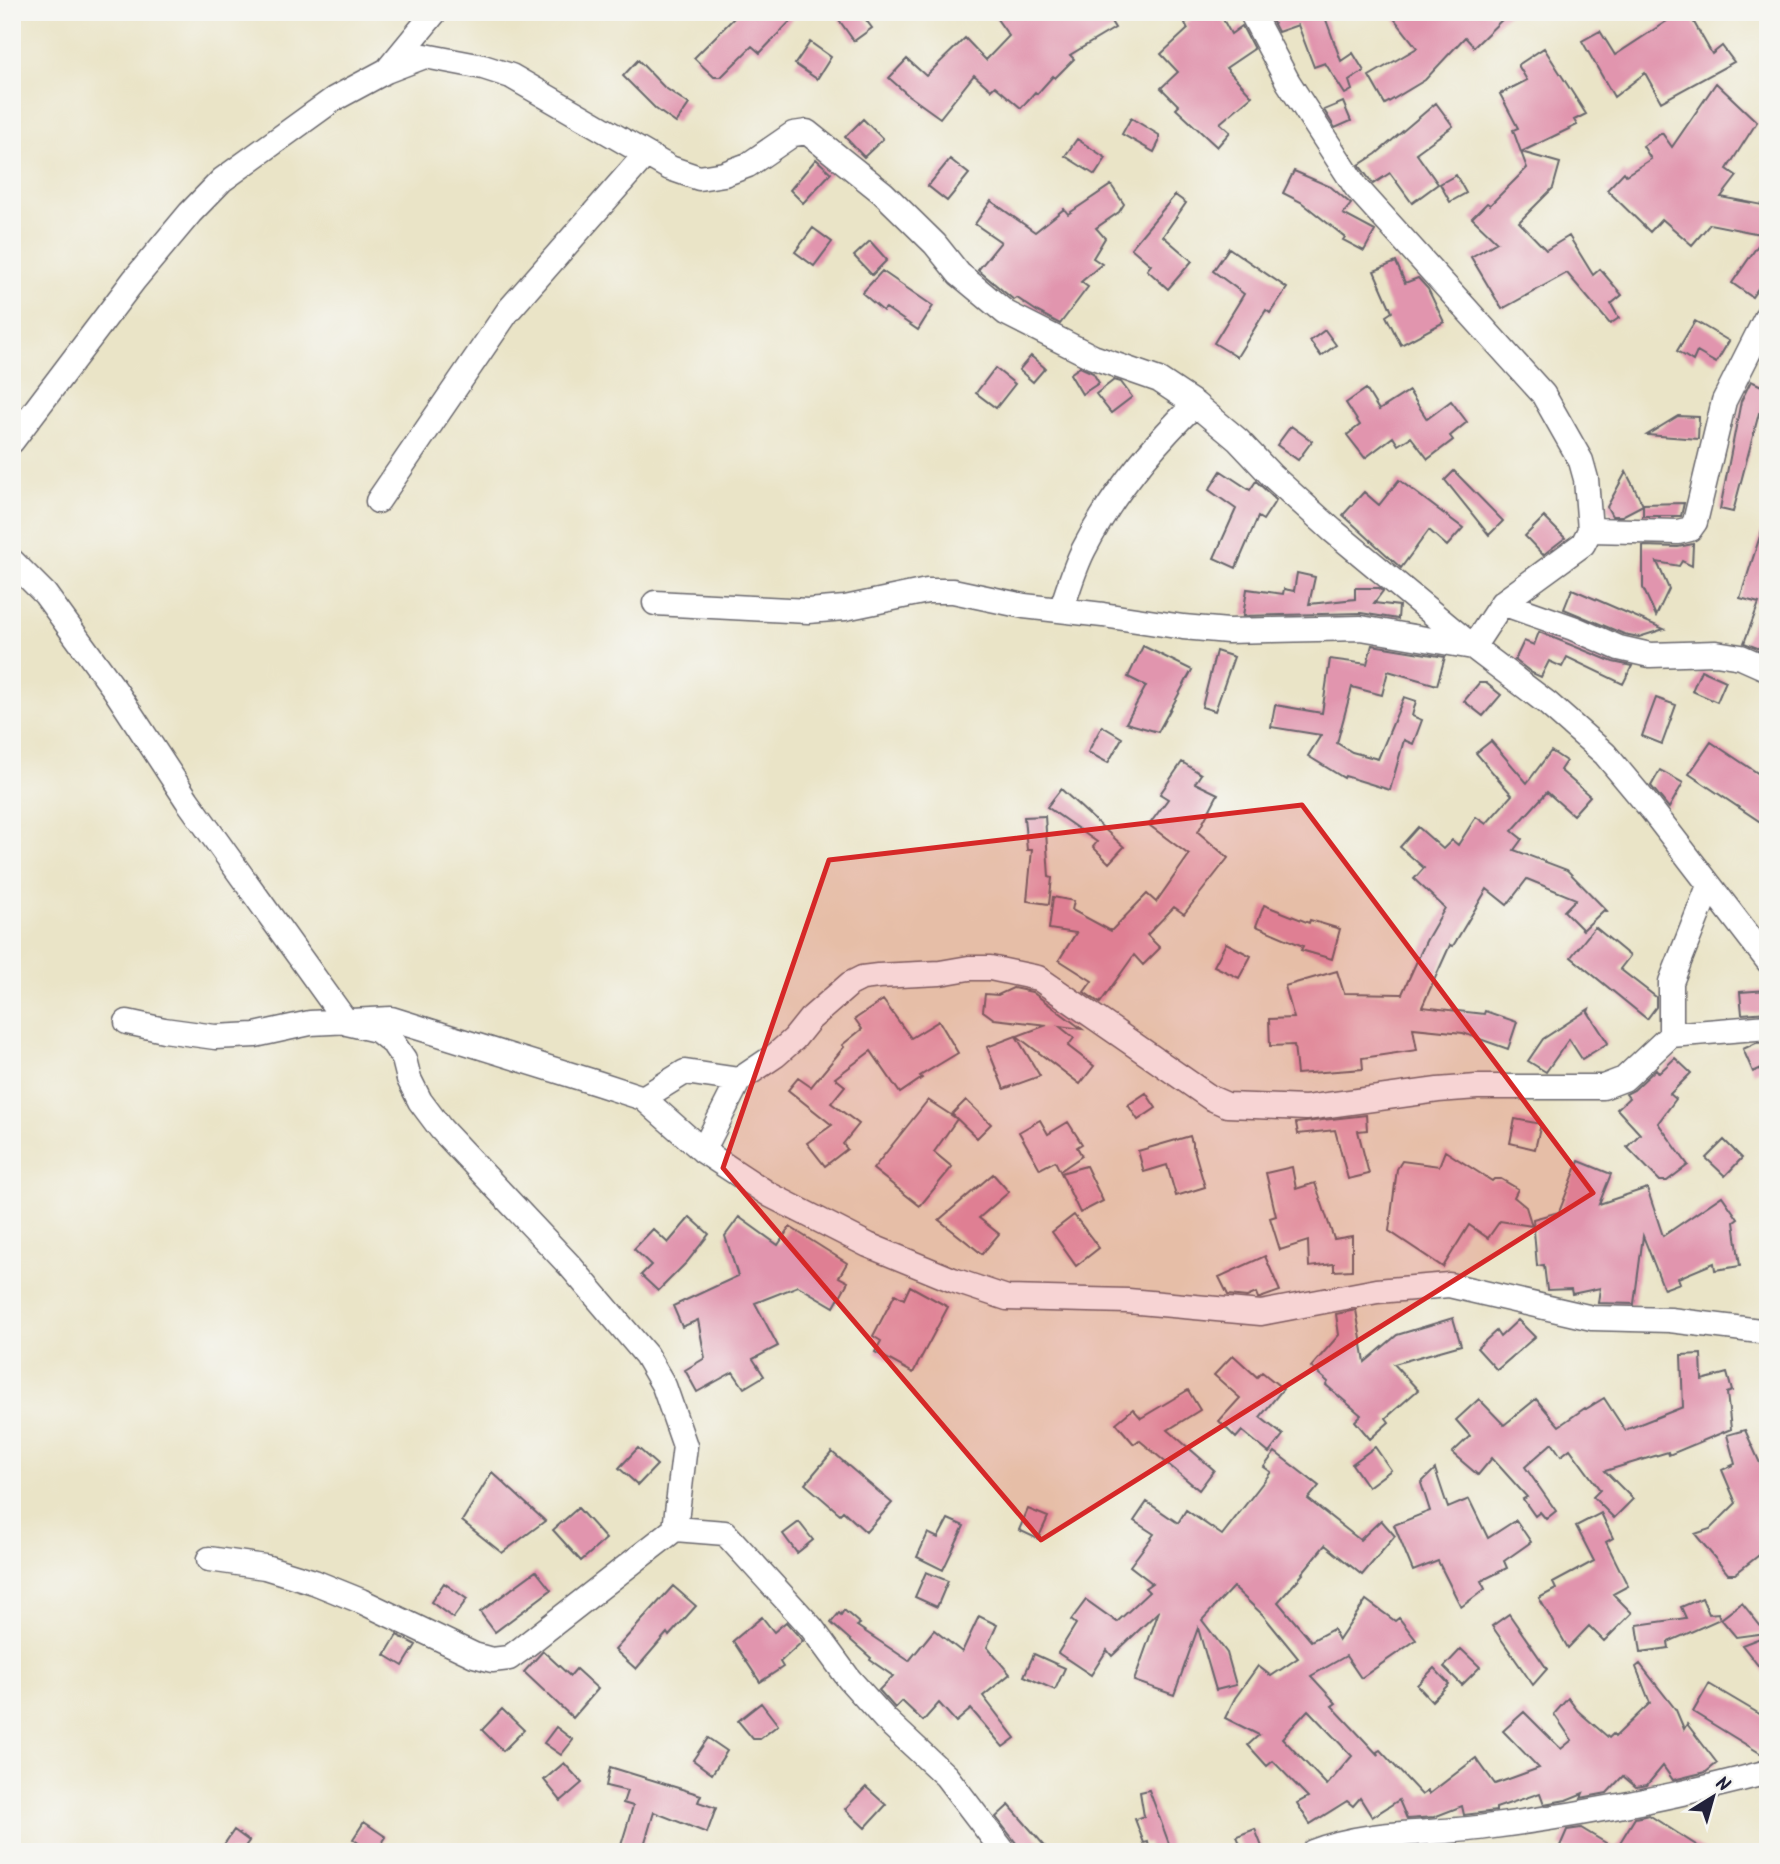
<svg xmlns="http://www.w3.org/2000/svg" width="1780" height="1864" font-family="Kalam,sans-serif">
<style>
.building{fill:#e195ae;fill-rule:evenodd}
.lines{fill:none;stroke-linecap:round;stroke-linejoin:round}
.street-casing{stroke:#68666c;stroke-width:27}
.street{stroke:#fff;stroke-width:24}
.marked{fill:#d62828;fill-opacity:0.2;stroke:#d62828;stroke-width:5;stroke-linejoin:round}
</style>
<rect width="100%" height="100%" fill="#f6f6f2"/>
<filter id="ink" filterUnits="userSpaceOnUse"><feTurbulence type="fractalNoise" baseFrequency=".0143" numOctaves="2"/><feDisplacementMap in="SourceGraphic" scale="14" xChannelSelector="R" yChannelSelector="G"/><feConvolveMatrix kernelMatrix="1 2 1 2 8 2 1 2 1" color-interpolation-filters="sRGB"/></filter>
<filter id="wash" filterUnits="userSpaceOnUse"><feTurbulence type="fractalNoise" baseFrequency=".00686" numOctaves="4" result="noise"/><feDisplacementMap in="SourceGraphic" scale="28" xChannelSelector="R" yChannelSelector="G"/><feGaussianBlur stdDeviation="1.57" result="paint"/><feColorMatrix in="noise" values="0 0 0 0 0 0 0 0 0 0 0 0 0 0 0 0 0 1.4 0 .05"/><feComposite in="paint" operator="in"/></filter>
<g filter="url(#wash)">
<rect width="100%" height="100%" fill="#eae4c7"/>
<g id="blocks">
<path class="building" d="M740,12H799L760,53L752,46L721,77H714L694,58Z
M849,12H860L872,28L854,41L839,20Z
M992,12H1105L1115,28L1070,55L1074,59L1055,78L1053,76L1037,94L1035,92L1021,108L995,86L991,90L974,75L940,118L908,95L889,78L907,59L926,76L965,38L986,60L1009,36Z
M1203,12H1219L1231,34L1242,26L1254,49L1226,68L1252,96L1220,123L1230,132L1217,147L1176,109L1179,106L1161,88L1178,72L1161,54L1188,29L1185,23Z
M1268,12H1326L1325,17L1341,61L1353,53L1364,71L1349,81L1352,90L1345,94L1325,63L1314,67L1298,25L1278,32Z
M1389,12H1510L1474,47L1465,37L1425,80L1385,104L1369,76L1417,48Z
M1666,12H1688L1712,54L1722,46L1734,62L1661,102L1645,73L1614,97L1582,41L1600,31L1615,55L1670,19Z
M810,42L831,57L817,79L795,64Z
M1544,48L1586,114L1574,120L1577,125L1521,152L1513,130L1518,128L1500,94L1527,80L1518,65Z
M638,60L664,87L689,104L676,123L656,109L623,76Z
M1716,83L1757,122L1727,169L1737,176L1721,197L1768,206V274L1752,297L1732,283L1765,235L1710,224L1692,245L1662,219L1650,232L1607,190L1624,172L1626,175L1651,159L1643,146L1662,133L1672,147Z
M1343,102L1351,121L1335,128L1324,110Z
M1436,103L1453,126L1416,153L1438,184L1412,203L1390,173L1373,184L1359,165L1376,154Z
M1131,118L1159,135V142L1154,152L1122,134Z
M863,119L883,139L864,157L845,137Z
M1077,139L1106,158L1095,175L1065,156Z
M1521,152L1560,163L1553,188L1519,222L1546,250L1569,236L1593,275L1600,269L1622,295L1611,304L1619,318L1610,324L1567,273L1502,309L1471,257L1497,242L1472,218L1487,203L1490,205L1527,168Z
M816,159L831,173L803,203L790,190Z
M950,159L969,174L947,201L928,186Z
M1294,171L1331,187L1351,204L1343,214L1375,231L1364,251L1343,240L1345,237L1301,202L1283,193Z
M1456,175L1466,193L1450,202L1440,184Z
M1111,185L1124,204L1119,212L1096,228L1105,238L1093,258L1102,264L1081,282L1088,287L1060,324L1038,312L1017,298L1014,300L978,270L1001,242L975,224L991,201L1035,232L1064,209L1068,214Z
M1175,195L1186,203L1163,236L1192,261L1168,289L1147,270L1151,265L1131,248Z
M813,228L832,242L814,266L795,252Z
M870,241L887,260L872,275L854,256Z
M1229,248L1287,288L1270,313L1266,310L1237,357L1214,343L1244,294L1213,271Z
M1396,262L1405,283L1418,278L1428,289L1444,322L1401,345L1386,316L1392,312L1374,271Z
M882,271L933,306L918,330L886,308L883,311L862,293Z
M1695,321L1729,341L1716,363L1697,352L1693,361L1677,351Z
M1325,330L1336,345L1321,356L1310,341Z
M1031,356L1045,368L1033,382L1019,370Z
M1080,367L1093,373L1099,383L1082,394L1070,374Z
M995,368L1015,384L996,408L976,393Z
M1114,380L1121,382L1132,397L1111,413L1096,394Z
M1751,381L1768,389V416L1759,413L1733,512L1720,509L1741,401Z
M1366,389L1379,410L1409,391L1427,419L1451,401L1467,422L1450,436L1453,440L1428,459L1411,437L1398,445L1393,437L1365,458L1347,435L1360,425L1346,403Z
M1678,416L1699,417L1698,439L1647,435Z
M1291,426L1312,441L1298,460L1277,445Z
M1221,471L1250,490L1256,481L1276,500L1263,520L1258,517L1236,568L1214,558L1236,509L1209,490Z
M1454,471L1503,521L1489,535L1445,480Z
M1626,472L1643,505L1622,516H1612L1607,507Z
M1399,480L1463,528L1447,546L1429,530L1401,568L1343,515L1364,492L1379,505Z
M1684,503L1681,516H1643V504Z
M1544,517L1565,538L1543,555L1525,536Z
M1764,524H1768V637L1763,650L1744,643L1759,603L1740,598Z
M1693,544L1692,566L1682,561L1679,566L1657,562L1669,589L1656,616L1643,588V546L1678,547Z
M1297,573L1315,577L1309,604L1355,599V588H1379L1383,591L1374,603L1399,606L1398,619L1361,613L1243,616L1247,589L1283,594L1284,589L1294,591Z
M1572,589L1609,605L1664,629L1639,637L1624,634L1564,609Z
M1539,632L1613,662L1632,666L1623,684L1567,657L1562,667L1549,661L1541,677L1532,673L1515,660L1524,641L1534,645Z
M1372,645L1445,657L1437,685L1388,671L1382,695L1352,687L1337,743L1352,752L1378,759L1404,697L1416,701L1412,716L1422,720L1413,744L1404,740L1390,790L1345,776L1344,778L1308,756L1321,735L1271,727L1275,705L1322,713L1330,659L1367,664Z
M1143,646L1192,670L1158,732L1126,723L1146,686L1128,677Z
M1216,651L1234,657L1215,711L1202,707Z
M1701,670L1726,681L1717,702L1692,691Z
M1479,683H1486L1501,695L1483,716L1464,701Z
M1656,698L1676,705L1662,744L1642,736Z
M1102,726L1122,738L1108,763L1088,752Z
M1491,741L1527,783L1551,751L1566,761L1560,770L1590,796L1573,815L1547,792L1512,831L1522,839L1514,850L1567,870L1608,912L1604,910L1583,930L1564,911L1576,899L1527,879L1507,905L1487,889L1453,946L1450,945L1422,1007L1484,1014L1485,1011L1517,1022L1508,1049L1463,1033L1413,1028L1417,1050L1362,1058L1363,1069L1297,1074L1294,1045L1270,1046L1269,1019L1294,1018L1285,986L1337,971L1344,993L1402,994L1426,941L1445,908L1414,879L1424,868L1400,847L1418,827L1443,849L1452,840L1458,845L1476,817L1486,824L1512,795L1476,753Z
M1711,742L1768,780V827L1689,774Z
M1182,762L1201,774L1195,783L1218,794L1198,832L1228,858L1184,914L1174,907L1147,935L1160,948L1143,965L1134,955L1100,1003L1084,992L1092,981L1059,960L1076,933L1049,929L1053,897L1074,901L1072,910L1111,931L1147,894L1156,902L1189,855L1149,825L1168,799L1160,794Z
M1660,770L1683,783L1669,808L1651,786Z
M1061,789L1124,847L1109,863L1093,847L1097,842L1047,807Z
M1045,816L1049,877L1052,878L1049,904L1027,901L1032,850H1027L1024,817Z
M1264,905L1309,923L1310,920L1340,929L1332,959L1301,950L1303,946L1256,926Z
M1595,927L1630,956L1620,969L1656,997V1007L1647,1019L1571,957Z
M1226,943L1251,956L1239,978L1214,966Z
M1013,988L1032,992L1082,1029L1059,1026L1074,1038L1068,1046L1094,1066L1080,1084L1017,1036L1047,1025L994,1019L983,1011L985,994L998,995Z
M1768,990V1012L1742,1014L1740,992Z
M883,1000L911,1038L939,1021L958,1053L920,1076L922,1078L900,1093L871,1051L835,1078L845,1086L831,1103L859,1124L843,1144L847,1149L825,1166L807,1143L832,1125L788,1090L798,1078L811,1087L844,1047L842,1045L862,1029L855,1019Z
M1589,1009L1588,1012L1608,1043L1582,1059L1569,1039L1546,1072L1528,1061L1543,1039Z
M1016,1036L1040,1076L1004,1089L987,1047Z
M1768,1042V1065L1753,1072L1743,1049L1756,1043Z
M1675,1058L1691,1073L1670,1094L1676,1099L1658,1123L1688,1165L1667,1181H1660L1627,1147L1640,1134L1617,1109L1629,1098L1626,1094L1634,1090L1656,1069L1659,1073Z
M1146,1093L1156,1108L1138,1120L1128,1105Z
M928,1100L957,1119L934,1152L952,1167L920,1206L873,1169Z
M966,1100L991,1124L977,1138L952,1114Z
M1366,1115L1367,1130L1358,1131L1369,1174L1348,1179L1335,1130L1298,1134L1296,1123Z
M1515,1119L1541,1124L1535,1149L1510,1143Z
M1040,1120L1048,1134L1068,1122L1082,1144L1077,1147L1082,1156L1060,1171L1055,1161L1040,1169L1019,1132Z
M1190,1136L1205,1187L1176,1196L1167,1165L1144,1172L1138,1151Z
M1724,1140L1742,1158L1725,1176L1706,1158Z
M1445,1151L1492,1181L1494,1179H1501L1518,1189L1514,1197L1526,1207L1532,1226L1500,1221L1488,1238L1469,1225L1443,1267L1389,1231L1397,1169L1402,1161L1439,1166Z
M1579,1161L1611,1174L1599,1204L1647,1188L1663,1236L1722,1196L1738,1219L1734,1222L1740,1266L1715,1270L1714,1263L1678,1278L1680,1283L1664,1289L1643,1236L1634,1304L1598,1303L1600,1288L1572,1294L1571,1289L1547,1290L1544,1265L1537,1266L1533,1219L1559,1212Z
M1086,1166L1103,1201L1080,1213L1061,1173Z
M1292,1167L1296,1189L1315,1183L1334,1239L1352,1236V1270L1334,1271V1264L1309,1267L1308,1241L1280,1250L1270,1218L1276,1216L1266,1173Z
M993,1174L1009,1192L979,1218L999,1234L982,1254L939,1220Z
M1074,1215L1099,1248L1076,1266L1052,1232Z
M690,1217L709,1234L687,1262L658,1291L641,1275L651,1265L634,1249L653,1229L668,1243Z
M739,1217L778,1245L790,1227L847,1263L839,1277L848,1282L834,1307L798,1286L755,1303L778,1346L753,1359L764,1376L744,1388L733,1372L697,1392L685,1370L705,1358L698,1320L682,1327L673,1306L738,1276L725,1236Z
M1265,1256L1280,1291L1260,1298H1258L1256,1293L1247,1297L1228,1295L1219,1277Z
M910,1286L948,1307L913,1373L875,1352L881,1341L873,1336L895,1294L904,1299Z
M1356,1310L1365,1362L1397,1335L1453,1318L1461,1345L1394,1364L1418,1390L1386,1418L1389,1422L1370,1439L1355,1421L1361,1415L1326,1385L1328,1382L1311,1367L1339,1335L1336,1314Z
M1518,1320L1535,1337L1497,1370L1477,1348L1496,1331L1500,1337Z
M1701,1354L1702,1380L1727,1373L1732,1391L1727,1393L1731,1429L1669,1455L1668,1452L1605,1471L1633,1499L1614,1518L1593,1497L1600,1490L1570,1449L1561,1456L1552,1443L1525,1467L1556,1511L1546,1519L1540,1512L1535,1516L1523,1499L1527,1497L1492,1458L1478,1475L1452,1453L1470,1436L1456,1420L1479,1399L1504,1425L1536,1399L1559,1426L1585,1408L1586,1409L1604,1398L1625,1430L1683,1407L1681,1355Z
M1233,1355L1257,1377L1262,1372L1283,1389L1260,1417L1283,1435L1269,1453L1242,1431L1236,1438L1219,1421L1240,1398L1214,1375Z
M1188,1390L1200,1410L1168,1430L1214,1470L1199,1490L1139,1440L1134,1444L1116,1423L1133,1409L1141,1418Z
M1745,1430L1768,1481V1548L1735,1574H1728L1695,1534L1710,1529L1736,1503L1722,1470L1735,1464L1727,1435Z
M1375,1447L1391,1470L1368,1487L1352,1464Z
M638,1448L657,1465L638,1485L619,1468Z
M832,1452L892,1503L866,1532L843,1511L840,1514L805,1484Z
M1275,1452L1319,1486L1308,1499L1360,1540L1381,1520L1395,1536L1362,1575L1325,1545L1302,1573L1303,1574L1278,1602L1311,1641L1333,1629L1339,1640L1366,1600L1395,1621L1399,1618L1416,1640L1361,1678L1346,1656L1311,1676L1336,1703L1332,1706L1378,1755L1377,1752L1380,1750L1422,1795L1428,1791L1429,1794L1476,1758L1495,1784L1539,1768L1503,1731L1524,1712L1561,1749L1572,1740L1554,1714L1568,1698L1578,1711L1609,1738L1613,1734L1615,1737L1650,1703L1636,1667L1640,1664L1676,1710L1684,1729L1687,1724L1717,1763L1706,1772L1673,1780L1663,1766L1647,1785L1636,1787L1623,1776L1607,1793L1581,1798L1583,1793L1566,1800L1544,1804L1540,1793L1496,1808V1811L1464,1815L1462,1806L1434,1817L1407,1819L1399,1800L1372,1817L1360,1798L1353,1806L1347,1801L1310,1824L1297,1803L1308,1797L1273,1761L1267,1766L1248,1745L1259,1735L1225,1718L1235,1698L1258,1666L1271,1676L1298,1658L1263,1615L1233,1587L1202,1620L1227,1653L1236,1685L1216,1690L1198,1628L1174,1695L1134,1681L1159,1611L1112,1656L1107,1650L1091,1675L1058,1653L1076,1624L1071,1620L1086,1600L1117,1622L1149,1592L1145,1588L1152,1583L1130,1566L1154,1534L1134,1521L1147,1502L1178,1523L1186,1510L1222,1535L1271,1472L1264,1467ZM1308,1710L1352,1756L1327,1785L1282,1738Z
M1435,1469L1448,1508L1469,1499L1488,1538L1516,1520L1531,1542L1504,1561L1507,1568L1481,1581L1485,1589L1461,1607L1438,1561L1413,1571L1394,1525L1430,1511L1421,1483Z
M492,1472L545,1521L502,1553L462,1521Z
M578,1508L606,1539L581,1561L553,1530Z
M1028,1509L1048,1517L1038,1539L1019,1530Z
M1601,1513L1613,1538L1606,1542L1628,1586L1613,1594L1632,1613L1604,1641L1589,1626L1568,1648L1539,1598L1556,1589L1553,1583L1594,1561L1576,1526Z
M948,1519L964,1526L943,1570L917,1557L928,1533L938,1538Z
M799,1522L813,1540L797,1553L783,1534Z
M536,1571L551,1590L495,1632L480,1612Z
M926,1572L948,1581L937,1607L915,1597Z
M444,1583L467,1599L453,1618L431,1602Z
M673,1586L696,1606L669,1636L667,1633L636,1669L615,1650Z
M1702,1598L1709,1614L1718,1613L1720,1619L1668,1642L1669,1648L1641,1652L1637,1625L1686,1618L1681,1607Z
M1742,1603L1766,1633L1736,1637L1721,1619Z
M844,1610L860,1624L857,1626L909,1661L934,1630L962,1652L979,1616L997,1625L987,1647L1010,1674L983,1696L1015,1738L1003,1747L971,1709L956,1722L939,1703L923,1721L902,1701L895,1708L879,1690L893,1676L870,1660L871,1658L831,1623L839,1613L841,1615Z
M1509,1614L1547,1669L1533,1685L1492,1626Z
M762,1617L774,1632L786,1622L803,1641L780,1662L783,1667L760,1682L733,1641Z
M397,1635L416,1645L403,1666L385,1655Z
M1768,1635V1678L1742,1645Z
M1461,1649L1480,1667L1462,1685L1444,1667Z
M543,1651L570,1676L576,1669L598,1689L573,1718L524,1672Z
M1034,1654L1065,1668L1055,1690L1024,1676Z
M1434,1668L1449,1684L1432,1701L1417,1685Z
M1709,1684L1768,1719V1758L1693,1712Z
M761,1703L778,1725L760,1739H753L738,1721Z
M502,1709L524,1730L503,1751L482,1730Z
M556,1727L573,1740L561,1755L544,1743Z
M708,1738L727,1751L712,1774L693,1760Z
M564,1763L582,1783L561,1801L544,1780Z
M610,1767L701,1795L698,1802L716,1808L707,1833L654,1812L642,1852H619L633,1806L623,1803L627,1791L606,1786Z
M866,1787L886,1805L865,1828L845,1809Z
M1149,1790L1157,1811L1172,1852H1150L1148,1842L1144,1843L1135,1819L1144,1816L1140,1792Z
M1009,1805L1050,1852H1019L1016,1843L996,1817Z
M1649,1815L1707,1852H1573L1560,1846L1567,1830L1581,1828L1616,1849L1635,1818Z
M364,1822L386,1837L376,1852H371L353,1839Z
M1255,1829L1264,1852H1243L1237,1836Z
M234,1830L249,1841L241,1852H219Z"/>
</g>
</g>
<g filter="url(#ink)">
<use href="#blocks" fill-opacity="0" stroke="#68666c" stroke-width="2"/>
<g class="lines">
<g class="street-casing">
<path id="street" d="M1251,12L1288,82L1356,187L1543,394L1581,461L1586,479L1590,530L1583,544L1502,603L1473,647
M389,68L435,12
M12,441L134,280L190,213L222,180L334,99L386,71L425,56L483,67L511,76L670,168L699,178L724,174L748,165L793,134L807,132L883,193L935,244L959,274L1006,313L1093,357L1159,380L1195,404L1238,440L1271,475L1332,530L1473,647L1547,703L1605,754L1651,809L1768,961
M378,501L508,311L646,154
M1590,530L1678,532L1690,529L1695,522L1724,401L1768,314
M12,561L45,594L115,690L187,800L347,1023L377,1030L393,1043L404,1059L409,1079L420,1101L441,1129L571,1267L646,1355L664,1386L685,1446L675,1529
M655,603L808,611L845,608L927,591H953L1024,606L1103,615L1183,627L1228,631L1361,628L1473,647
M1502,603L1573,628L1619,648L1650,655L1716,653L1741,657L1768,669
M1061,610C1068,591 1074,568 1084,549C1112,494 1151,447 1195,404
M127,1022L164,1030L215,1037L255,1035L310,1023L391,1019L597,1083L643,1098L703,1151L770,1195L868,1245L953,1280L1007,1298L1128,1301L1261,1313L1377,1291L1449,1285L1592,1318L1670,1320L1768,1332
M1671,1035V982L1709,886
M643,1098L685,1072L739,1080
M703,1151L739,1080L776,1055L794,1039L810,1019L850,984L862,978L878,976L940,973L969,968H990L1038,978L1211,1098L1227,1105L1306,1108L1438,1090L1477,1087H1603L1624,1079L1671,1035L1768,1027
M209,1559L265,1567L314,1582L361,1601L474,1655L492,1660L509,1658L520,1650L675,1529L725,1533L811,1627L849,1679L885,1719L946,1776L1004,1852
M1313,1852C1368,1830 1428,1835 1486,1827C1581,1815 1675,1797 1768,1772"/>
</g>
<use href="#street" class="street"/>
</g>
</g>
<path class="marked" d="M1302,805L1593,1193L1041,1540L723,1168L829,860Z"/>
<rect width="1780" height="1864" fill="none" stroke="#f6f6f2" stroke-width="42"/>
<g transform="translate(1713 1797) rotate(37)" stroke="#f6f6f2" stroke-width="5" paint-order="stroke">
<path d="M0-5L12 26L0 18L-12 26Z" fill="#22223b"/>
<text y="-10" font-size="19" font-weight="bold" text-anchor="middle" fill="#22223b">N</text>
</g>
</svg>
